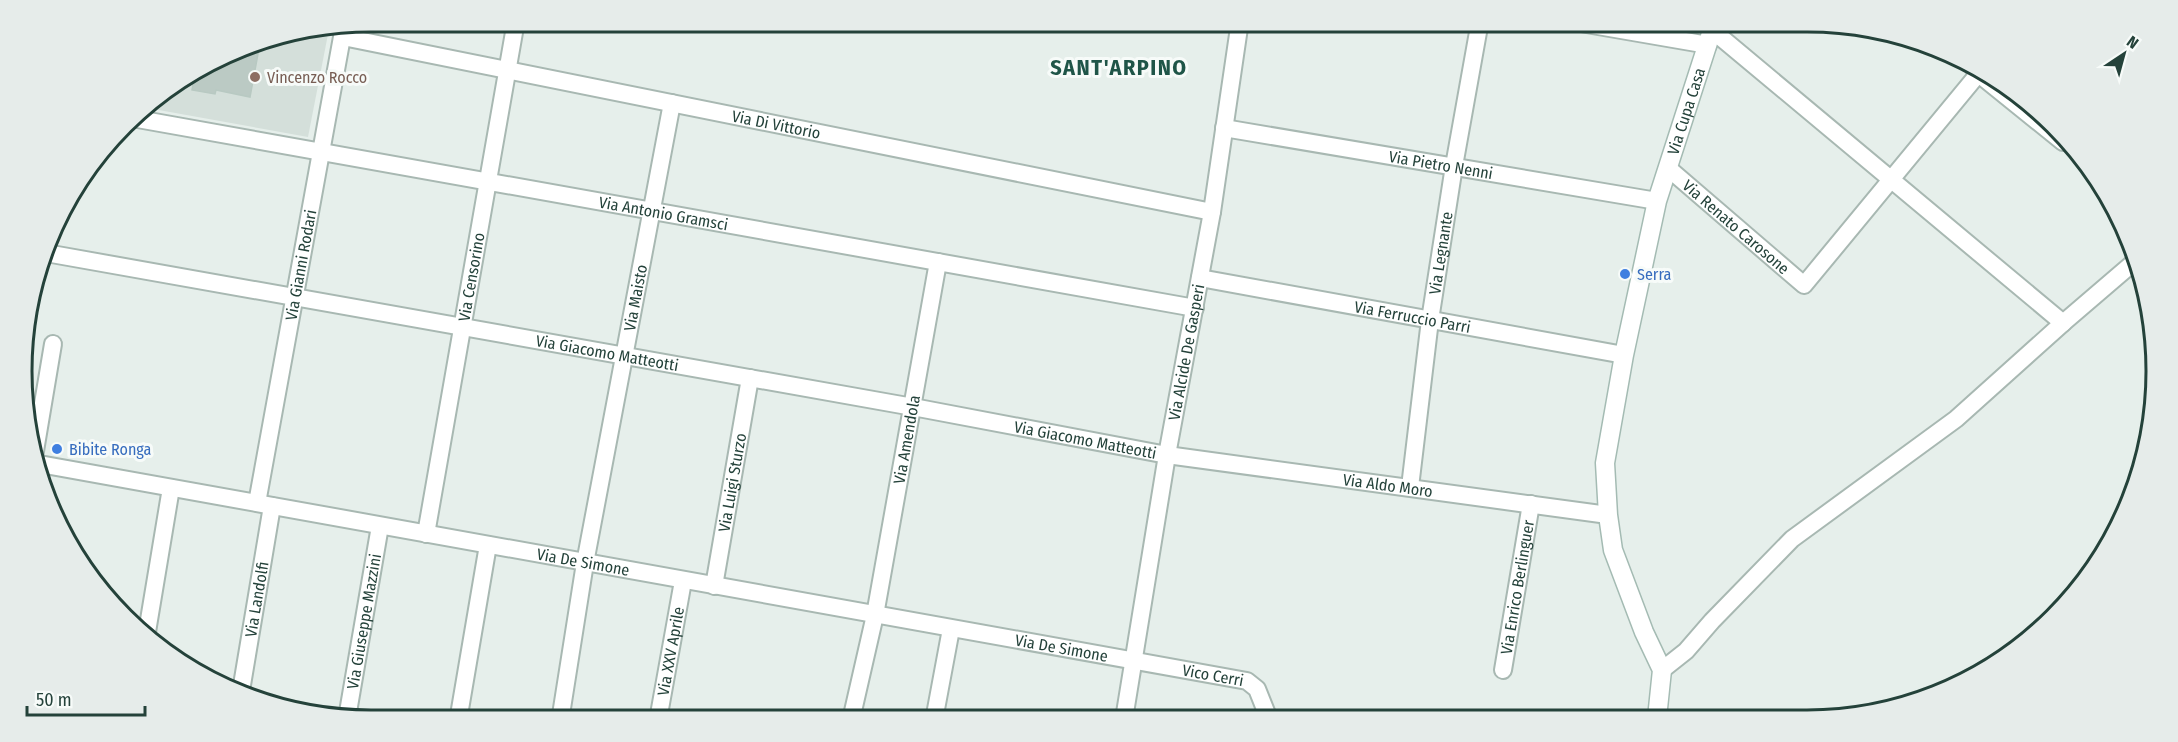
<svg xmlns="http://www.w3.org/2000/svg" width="2178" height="742" font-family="'Fira Sans Condensed',sans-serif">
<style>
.built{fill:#d4dfda}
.building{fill:#bbcac4;stroke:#b8c9c2;stroke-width:1.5}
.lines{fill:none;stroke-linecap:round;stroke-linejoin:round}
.street-casing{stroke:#a8b8b2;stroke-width:20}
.secondary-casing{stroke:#a4bbb3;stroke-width:21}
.street{stroke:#fff;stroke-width:16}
.secondary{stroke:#fff;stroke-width:18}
.education-dot{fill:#8d6e63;stroke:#f7fbf9;stroke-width:2}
.shop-dot{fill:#3f7fe0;stroke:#f7fbf9;stroke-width:2}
.labels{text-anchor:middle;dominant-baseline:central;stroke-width:6;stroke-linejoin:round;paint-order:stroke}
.education-label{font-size:16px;fill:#785e54;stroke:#f7fbf9;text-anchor:start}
.street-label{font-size:16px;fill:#24423a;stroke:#f7fbf9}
.shop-label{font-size:16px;fill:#366cbe;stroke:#f7fbf9;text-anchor:start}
.district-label{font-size:22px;font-weight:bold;letter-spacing:1.5px;fill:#1f5548;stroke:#f7fbf9}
.rim{fill:none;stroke:#24423a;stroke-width:3}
</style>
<rect width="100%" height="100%" fill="#e6efeb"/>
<path class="built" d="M329,29L308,137L142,107L237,48Z"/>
<path class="building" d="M260,43L250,97L216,90L215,94L192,90L195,74L237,48Z"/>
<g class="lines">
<g class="street-casing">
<g id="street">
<path d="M1569,21L1708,45"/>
<path d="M1712,30L2063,323"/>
<path id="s1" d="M343,37L1212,212"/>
<path d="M1975,71L2063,142"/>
<path id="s2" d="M132,118L1195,308"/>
<path id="s3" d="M1224,128L1657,201"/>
<path id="s4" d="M1668,168L1804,285L1979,73"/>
<path id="s5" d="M46,253L913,407L1167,455L1608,515"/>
<path id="s6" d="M1200,278L1624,355"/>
<path d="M33,463L53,344"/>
<path id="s7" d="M34,463L1247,681L1257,689L1269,719"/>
<path id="s8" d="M1410,487L1430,320L1454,166L1480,21"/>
<path id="s9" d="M257,503L344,26"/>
<path id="s10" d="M426,534L516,21"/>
<path id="s11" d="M714,586L750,378"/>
<path d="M147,632L171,488"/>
<path id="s12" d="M1503,670L1531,504"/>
<path d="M1662,670L1686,651L1712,621L1792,539L1956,419L2063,323L2133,263"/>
<path id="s13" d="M241,691L272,506"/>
<path id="s14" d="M347,718L380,526"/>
<path id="s15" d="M1124,719L1167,455L1212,212L1240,21"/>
<path id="s16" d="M658,720L683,581"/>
<path id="s17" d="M851,720L875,615L938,262"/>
<path d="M934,720L951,629"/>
<path d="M458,721L488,545"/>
<path id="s18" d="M560,721L585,563L672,103"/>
</g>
</g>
<g class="secondary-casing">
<g id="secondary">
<path id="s19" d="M1657,718L1662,670L1644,632L1613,550L1608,515L1605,463L1624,355L1657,201L1715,21"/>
</g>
</g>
<use href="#street" class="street"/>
<use href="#secondary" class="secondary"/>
</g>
<circle class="education-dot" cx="255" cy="77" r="6"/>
<g class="shop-dot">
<circle cx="1625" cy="274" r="6"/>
<circle cx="57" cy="449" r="6"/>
</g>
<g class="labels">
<g class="education-label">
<text x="267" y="77">Vincenzo Rocco</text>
</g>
<g class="street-label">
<text stroke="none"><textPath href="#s19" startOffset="627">Via Cupa Casa</textPath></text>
<text stroke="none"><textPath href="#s1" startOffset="442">Via Di Vittorio</textPath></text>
<text stroke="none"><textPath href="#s3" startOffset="220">Via Pietro Nenni</textPath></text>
<text stroke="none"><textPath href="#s2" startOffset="540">Via Antonio Gramsci</textPath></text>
<text stroke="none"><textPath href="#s4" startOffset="90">Via Renato Carosone</textPath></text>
<text stroke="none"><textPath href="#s8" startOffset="236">Via Legnante</textPath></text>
<text stroke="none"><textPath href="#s9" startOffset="242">Via Gianni Rodari</textPath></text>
<text stroke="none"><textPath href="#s10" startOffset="261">Via Censorino</textPath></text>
<text stroke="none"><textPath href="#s18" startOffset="430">Via Maisto</textPath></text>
<text stroke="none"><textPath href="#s6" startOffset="216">Via Ferruccio Parri</textPath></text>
<text stroke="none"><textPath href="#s5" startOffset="570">Via Giacomo Matteotti</textPath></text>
<text stroke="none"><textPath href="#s15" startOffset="372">Via Alcide De Gasperi</textPath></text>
<text stroke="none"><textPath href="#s17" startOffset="286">Via Amendola</textPath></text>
<text stroke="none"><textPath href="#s5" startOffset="1056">Via Giacomo Matteotti</textPath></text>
<text stroke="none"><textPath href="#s11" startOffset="105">Via Luigi Sturzo</textPath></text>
<text stroke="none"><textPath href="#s5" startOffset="1362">Via Aldo Moro</textPath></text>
<text stroke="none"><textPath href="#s7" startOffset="558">Via De Simone</textPath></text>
<text stroke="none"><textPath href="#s12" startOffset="84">Via Enrico Berlinguer</textPath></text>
<text stroke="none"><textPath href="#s13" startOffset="93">Via Landolfi</textPath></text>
<text stroke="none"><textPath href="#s14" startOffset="98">Via Giuseppe Mazzini</textPath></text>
<text stroke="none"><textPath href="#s7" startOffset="1044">Via De Simone</textPath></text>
<text stroke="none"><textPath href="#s16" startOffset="70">Via XXV Aprile</textPath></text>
<text stroke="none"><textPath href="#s7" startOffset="1198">Vico Cerri</textPath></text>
</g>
<g class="shop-label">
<text x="1637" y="274">Serra</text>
<text x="69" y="449">Bibite Ronga</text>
</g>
<g class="district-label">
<text x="1119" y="67">SANT'ARPINO</text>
</g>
</g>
<path d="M0 0H2178V742H0ZM371 32H1807A339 339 0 0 1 2146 371V371A339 339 0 0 1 1807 710H371A339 339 0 0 1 32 371V371A339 339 0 0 1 371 32Z" fill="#e6ecea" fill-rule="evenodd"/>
<path class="rim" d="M371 32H1807A339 339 0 0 1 2146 371V371A339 339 0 0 1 1807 710H371A339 339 0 0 1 32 371V371A339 339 0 0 1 371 32Z"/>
<g transform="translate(2124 54) rotate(36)" stroke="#f7fbf9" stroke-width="4.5" paint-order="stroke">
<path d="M0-4.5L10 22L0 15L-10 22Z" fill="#24423a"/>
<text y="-9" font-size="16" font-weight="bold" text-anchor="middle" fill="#24423a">N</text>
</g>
<path d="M27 706v9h118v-9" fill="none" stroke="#24423a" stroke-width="3"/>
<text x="36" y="706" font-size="18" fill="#24423a" stroke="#f7fbf9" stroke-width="4.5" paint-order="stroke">50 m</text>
</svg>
